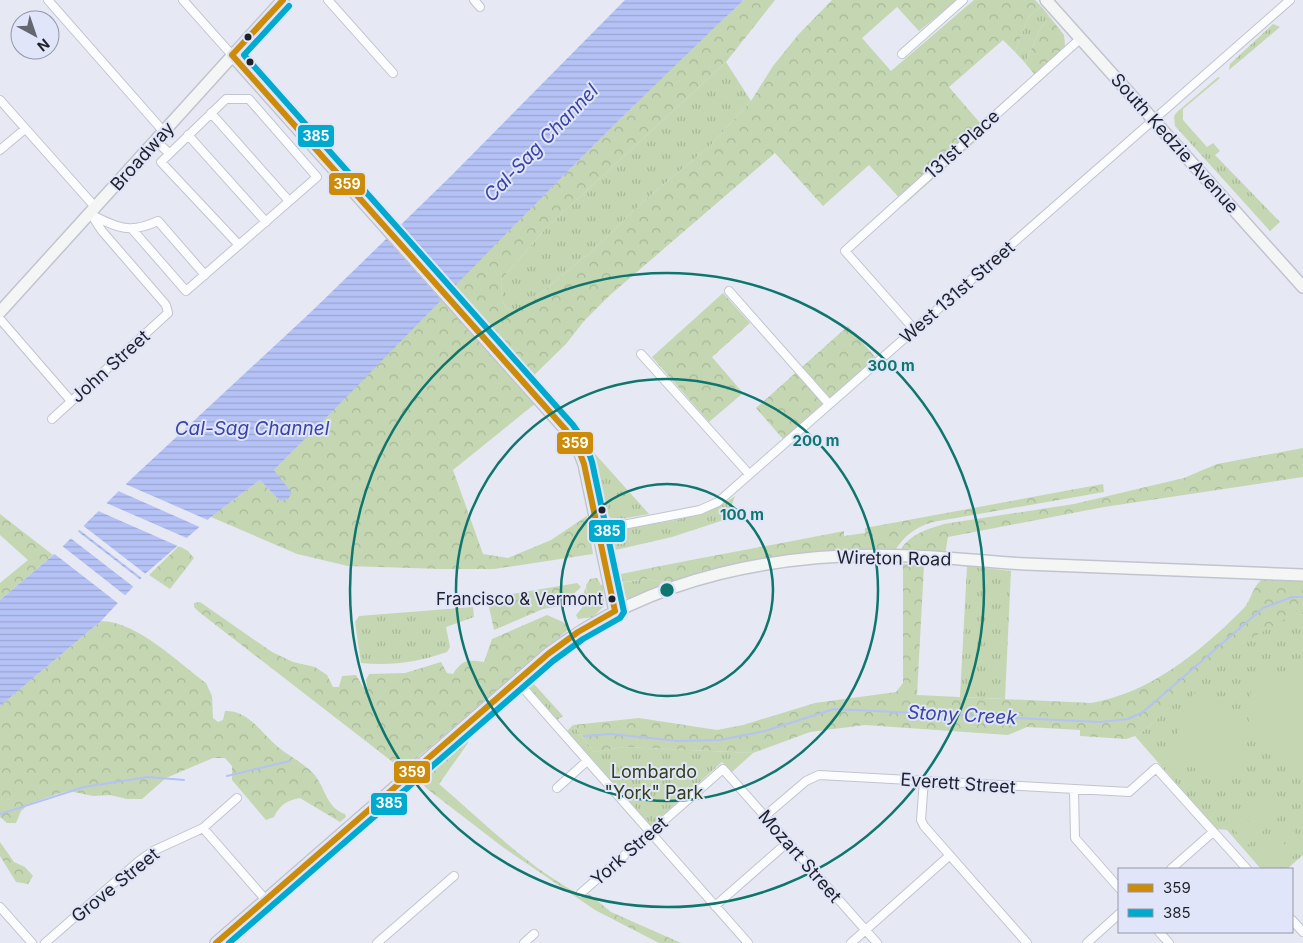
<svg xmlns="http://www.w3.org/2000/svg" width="1303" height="943" font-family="Inter,sans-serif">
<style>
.grass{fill:url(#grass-tufts)}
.forest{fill:url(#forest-crowns)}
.pitch{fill:#c4d7b2}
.water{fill:url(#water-rules)}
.pier{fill:#e6e8f4}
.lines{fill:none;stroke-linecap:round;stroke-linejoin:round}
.stream{stroke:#b5c2f5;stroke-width:2}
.street-casing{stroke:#c2c4cd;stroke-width:10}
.secondary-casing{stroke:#c2c4cd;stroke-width:14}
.street{stroke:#fbfcfd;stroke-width:8}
.secondary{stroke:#f4f6f6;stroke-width:11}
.bus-1-casing{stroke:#e0e5fa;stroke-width:10}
.bus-2-casing{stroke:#e0e5fa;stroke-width:10}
.bus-1{stroke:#cc8b08;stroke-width:6}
.bus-2{stroke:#00a9ce;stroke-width:6}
.ring{fill:none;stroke:#0f766e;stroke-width:2.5}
.bus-dot{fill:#1f2129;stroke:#e0e5fa;stroke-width:2}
.labels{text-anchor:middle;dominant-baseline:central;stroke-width:4;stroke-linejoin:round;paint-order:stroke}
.bus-label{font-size:17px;fill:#1f2129;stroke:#e0e5fa;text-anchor:end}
.street-label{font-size:18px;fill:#1f2129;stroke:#e0e5fa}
.park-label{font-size:18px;fill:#303f19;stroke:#e0e5fa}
.water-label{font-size:19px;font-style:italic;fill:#3a44a6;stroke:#e0e5fa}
.centre{fill:#0f766e;stroke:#e0e5fa;stroke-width:2.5}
.ring-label{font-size:15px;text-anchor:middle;font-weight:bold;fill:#0f766e;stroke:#e0e5fa;stroke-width:4;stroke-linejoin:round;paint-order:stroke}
.line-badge{stroke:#e0e5fa;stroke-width:2}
.badge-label{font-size:14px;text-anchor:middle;font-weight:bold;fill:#fff}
</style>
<defs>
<pattern id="grass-tufts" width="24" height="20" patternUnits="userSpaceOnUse" patternTransform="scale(1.25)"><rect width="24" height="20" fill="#c4d7b2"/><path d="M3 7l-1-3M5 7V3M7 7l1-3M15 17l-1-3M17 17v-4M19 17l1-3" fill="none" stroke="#a8b899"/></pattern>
<pattern id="forest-crowns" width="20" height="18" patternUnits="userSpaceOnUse" patternTransform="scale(1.25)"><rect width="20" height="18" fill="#c4d7b2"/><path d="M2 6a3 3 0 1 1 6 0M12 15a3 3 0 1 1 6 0" fill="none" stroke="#a8b899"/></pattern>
<pattern id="water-rules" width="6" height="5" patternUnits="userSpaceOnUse" patternTransform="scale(1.25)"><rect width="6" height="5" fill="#b5c2f5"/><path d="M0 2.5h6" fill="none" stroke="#9ba6d2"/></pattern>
</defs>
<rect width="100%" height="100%" fill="#e6e8f4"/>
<path class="grass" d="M1041,6L1049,16L1039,32L1025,63L1015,52L1028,18Z
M1273,24L1280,27L1229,70L1230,64Z
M726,62L751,101L710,146L645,200L592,251L518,312L507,309L502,301L501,280L547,227Z
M1218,77L1220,78L1183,109V120L1207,147L1213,143L1220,151L1215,155L1280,222L1270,231L1175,126L1174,116L1177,112Z
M570,426L649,514L616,520L603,514L590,462Z
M735,496L727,519L672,537L611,551L610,546L606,547L609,534L621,529C660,522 703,520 735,496Z
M967,566L1011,571L1005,699L960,697Z
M597,578L601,585H603L604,606L593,617L578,619L576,615L586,603L584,592L586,587L588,602L585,607L601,598Z
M647,579L671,583L629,599L616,594L613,584Z
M473,607L474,617L446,627L450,647L447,652C418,662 392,666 361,663L355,622L359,616Z
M1303,614V855L1287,869H1261L1227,830L1216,829L1135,736L1146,729C1182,697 1256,618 1303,614Z
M533,674L536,680L534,684L563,716L557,720L525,684Z
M573,725L594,752L624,747L753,753L732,772L722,762L651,826L567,731Z"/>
<path class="forest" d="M744,0H775L726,62L547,227L501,280L502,301L507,309L518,312L592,251L645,200L710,146L751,101L773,66L798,35L832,0H957L919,31L897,7L862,38L891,71L974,0H1035L1041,6L1028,18L1015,52L1003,40L949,87L987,131L905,204L869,165L823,206L775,153L609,296L584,321L566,344L528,381L451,288L673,66Z
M1049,16L1064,35L1065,46L1036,76L1025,63L1039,32Z
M723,293L750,323L712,357L743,393L709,422L652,357Z
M441,299L536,403L453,470L483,554L508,558L551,540L587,516L593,554L494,569H441L348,566L297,554L211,517L260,480L280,501L291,493L274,470Z
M848,326L876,358L783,439L756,408Z
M1303,448V477L1104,507L948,537L945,554L900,552C907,535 928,529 944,524L1074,504L1184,478L1217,464Z
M1103,484L1104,492L933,522C914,528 905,535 894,552L796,554L713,569L671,583L647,579L617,583L616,575C692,559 768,546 844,531V536L865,533V528Z
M0,514L53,555L0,600V583L28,560L0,535Z
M179,546L188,551L194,558L170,589L149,575Z
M903,564L924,565L917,695L1091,703C1150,693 1200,652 1242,610C1252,601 1251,587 1263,579L1303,580V614L1285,619L1243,643L1146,729L1135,736L1126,739L1080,736V730L1027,727L1008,735L865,725L810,732L753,753L624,747L594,752L573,725L639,718L717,730L743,725L815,703L896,692L903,683Z
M597,578C601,596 604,600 588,612L585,610L588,602L586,585L590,579Z
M577,583L581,587L560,606L543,609L494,630L489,607L495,597Z
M200,602L272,652L293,662L315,667L327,675L333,687H339L342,676L356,675L363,687H367L366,680L369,674L405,673L441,662L447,673L453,674C463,659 467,660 484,662L492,639L547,615L563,622L570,628L403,770L199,612L194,607V603Z
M101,621C138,622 176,661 206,683L212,696L213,718L218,722L223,720L225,711C249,710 262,734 278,747C289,756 303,763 313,773C325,786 326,808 345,814L346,817L340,822L300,798C287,800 280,805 274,817L266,820L232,780V766L225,758H213L166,778L142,799H127L110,795L93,796L69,791L57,794L29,804L21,811L16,823H7L0,817V706Z
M467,735L468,743L439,784C485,823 530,870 585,897L589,894L611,912L681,943H659L595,910L504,848L426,788L421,781L426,772Z
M0,842L14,862L25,867L33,876L28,884L16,882L0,856Z"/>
<path class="pitch" d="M1262,666L1303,680V771C1276,763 1245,739 1248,707C1249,693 1256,679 1262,666Z
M1194,693C1237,705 1255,734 1238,777L1221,776L1174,762L1170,753Z
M1263,797L1280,816L1271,824L1255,805Z
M1252,808L1268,826L1260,834L1243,815Z
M1240,818L1257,837L1248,845L1231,826Z
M1289,826L1303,842V847L1297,853L1280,834Z
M1278,837L1294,855L1285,863L1269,844Z
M1266,847L1283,866L1278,869H1270L1257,855Z"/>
<path class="water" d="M625,0H744C582,151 431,313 274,470L292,493L288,499L280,501L260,480L211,517L146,573L101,621L0,706V600L58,551L129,481L312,311L451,176Z"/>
<path class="pier" d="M396,227L453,290L442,300L385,237Z
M123,483L210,521L202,528L116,490Z
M104,502L189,539L180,547L96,510Z
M81,524L147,575L143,579L77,528Z
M76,530L142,581L135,588L69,537Z
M61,545L126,596L119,604L52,552Z"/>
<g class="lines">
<path class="stream" d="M584,736L611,734L678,741L720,740L765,731L834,709L1100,722L1128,719L1143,712L1263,608L1292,597H1303
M227,776L290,761
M0,814L84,787L148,777L184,780"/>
<g class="street-casing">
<path id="street" d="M48,0L164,132
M183,0L232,55
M328,0L393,73
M474,0L480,7
M902,54L963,0
M0,100L96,208
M211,113L289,201
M188,135L266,222
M156,141L169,153
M0,150L25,129
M92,215C118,228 130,234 158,221L205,275
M132,229L186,291L317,177L249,99H226L161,162L239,245
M729,291L829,404
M0,319L71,401
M914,329L845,251L1081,38
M641,354L749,474
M52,419L168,313L166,305L102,231L91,214
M597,530L700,510L718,502L1290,0
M517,681L748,943
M924,780L921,820L924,826L1027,943
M557,788L587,761
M1074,790L1075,838L1119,888
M765,816L806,781L819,775L1129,792L1156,768L1247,869
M203,828L266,900
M1171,869L1213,832
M581,893L723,769L877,943
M715,906L788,842
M0,907L32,943
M1292,920L1303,932
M1159,932L1169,943
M45,943L139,861L153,851L203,828L237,798
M377,943L454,876
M524,943L534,934
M851,943L949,856
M1087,943L1119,914"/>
</g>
<g class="secondary-casing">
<path id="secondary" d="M1046,0L1303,287
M232,55L566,430L578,448L584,464L615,611
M0,312L283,0
M216,943L548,654C652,575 782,551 910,556C948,557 987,562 1026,564C1118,568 1211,571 1303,575"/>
</g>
<use href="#street" class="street"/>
<use href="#secondary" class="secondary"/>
<g class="bus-1-casing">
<path id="bus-1" d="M232,55L566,430L578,448L584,464L615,611
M232,55L283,0
M216,943L548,654L578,632L615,611"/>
</g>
<g class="bus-2-casing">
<path id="bus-2" d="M229,943L553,661L583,639L620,618L624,612L592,462L586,444L573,425L244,55L289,6"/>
</g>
<use href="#bus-1" class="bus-1"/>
<use href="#bus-2" class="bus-2"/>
</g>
<g class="ring">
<circle cx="667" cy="590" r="106"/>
<circle cx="667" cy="590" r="211"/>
<circle cx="667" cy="590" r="317"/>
</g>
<g class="bus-dot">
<circle cx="248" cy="37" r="4.5"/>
<circle cx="250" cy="62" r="4.5"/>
<circle cx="602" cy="510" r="4.5"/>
<circle cx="612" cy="599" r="4.5"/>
</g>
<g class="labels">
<g class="bus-label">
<text x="603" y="599">Francisco &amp; Vermont</text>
</g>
<g class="street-label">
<text transform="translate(1175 143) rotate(48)">South Kedzie Avenue</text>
<text transform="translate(962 144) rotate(-42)">131st Place</text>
<text transform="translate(142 156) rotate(-48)">Broadway</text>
<text transform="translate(957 292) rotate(-41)">West 131st Street</text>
<text transform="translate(110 366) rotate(-42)">John Street</text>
<text transform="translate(894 558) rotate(1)">Wireton Road</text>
<text transform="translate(958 783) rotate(4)">Everett Street</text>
<text transform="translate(629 851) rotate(-41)">York Street</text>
<text transform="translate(800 856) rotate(49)">Mozart Street</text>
<text transform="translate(115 885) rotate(-39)">Grove Street</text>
</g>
<g class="park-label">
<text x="654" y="771">Lombardo<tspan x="654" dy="21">"York" Park</tspan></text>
</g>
<g class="water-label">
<text transform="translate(541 143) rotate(-46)">Cal-Sag Channel</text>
<text x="252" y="428">Cal-Sag Channel</text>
<text transform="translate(962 715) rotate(3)">Stony Creek</text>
</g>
</g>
<circle cx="667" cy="590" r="8" class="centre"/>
<g class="ring-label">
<text x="891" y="371">300 m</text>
<text x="816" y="446">200 m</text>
<text x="742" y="520">100 m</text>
</g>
<g class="line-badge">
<rect x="297" y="124" width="38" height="24" rx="5" fill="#00a9ce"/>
<rect x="328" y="172" width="38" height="24" rx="5" fill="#cc8b08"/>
<rect x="556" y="431" width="38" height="24" rx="5" fill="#cc8b08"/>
<rect x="588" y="519" width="38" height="24" rx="5" fill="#00a9ce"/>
<rect x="393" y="760" width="38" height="24" rx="5" fill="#cc8b08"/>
<rect x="370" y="792" width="38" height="24" rx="5" fill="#00a9ce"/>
</g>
<g class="badge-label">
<text x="316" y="141">385</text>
<text x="347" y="189">359</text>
<text x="575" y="448">359</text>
<text x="607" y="536">385</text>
<text x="412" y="777">359</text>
<text x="389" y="808">385</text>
</g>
<rect x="1118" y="868" width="175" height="65" fill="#e0e5fa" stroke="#9397a6"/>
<rect x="1128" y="884" width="25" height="8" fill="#cc8b08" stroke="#9397a6"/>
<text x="1163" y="893" font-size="15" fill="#1f2129">359</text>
<rect x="1128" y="909" width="25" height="8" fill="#00a9ce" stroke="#9397a6"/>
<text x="1163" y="918" font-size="15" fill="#1f2129">385</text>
<g transform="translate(35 35) rotate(140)"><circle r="24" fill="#e0e5fa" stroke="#9397a6"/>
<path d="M0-4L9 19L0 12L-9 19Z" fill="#656770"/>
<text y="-8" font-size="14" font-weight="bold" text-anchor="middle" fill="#1f2129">N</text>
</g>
</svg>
